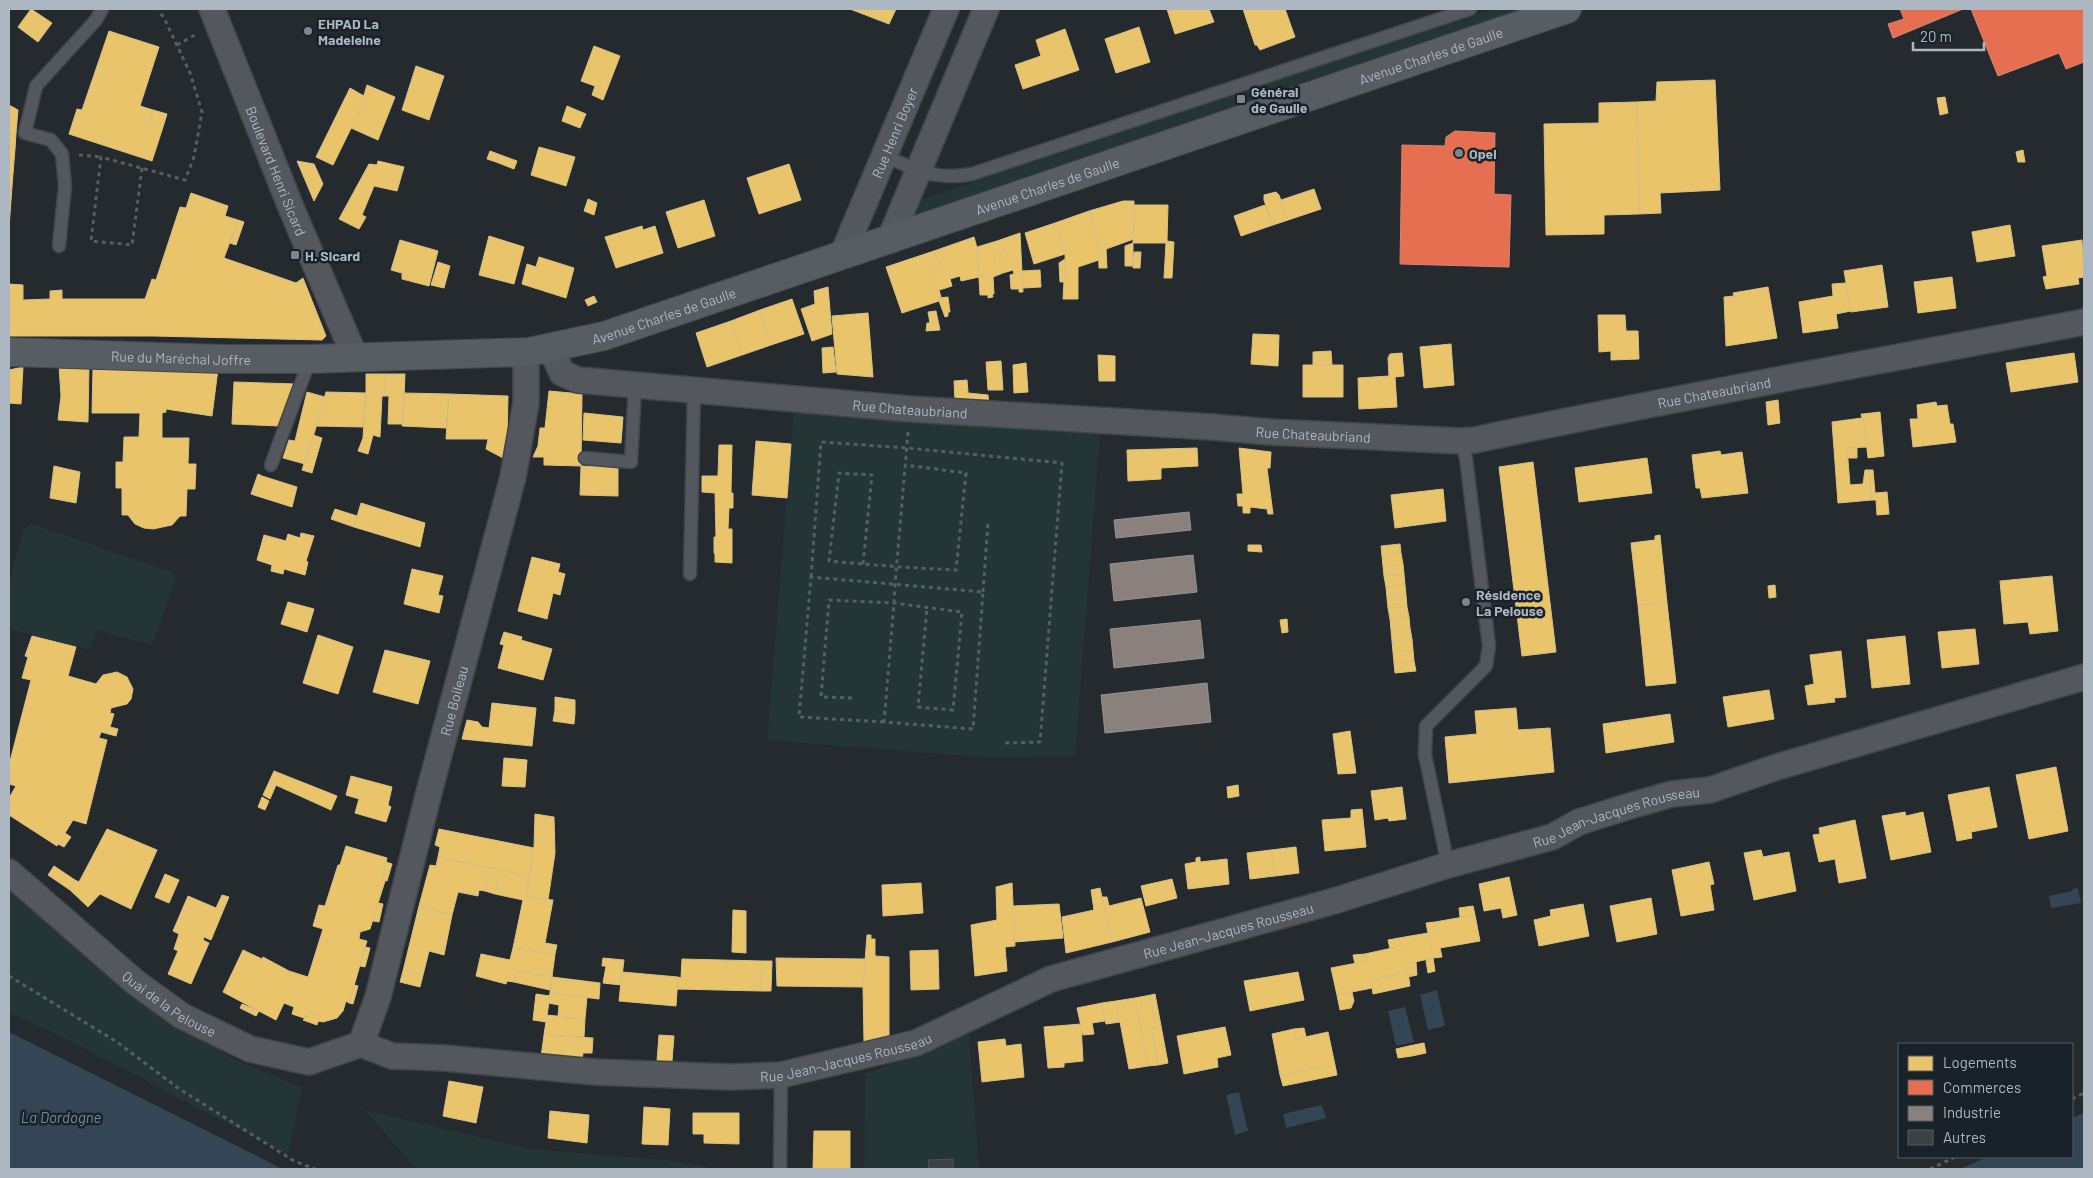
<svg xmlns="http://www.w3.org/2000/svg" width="2093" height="1178" font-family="Barlow,sans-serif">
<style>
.green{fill:#233535}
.water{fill:#344556}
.homes{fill:#e9c46a;stroke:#d7c084}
.shops{fill:#e76f51;stroke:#d68573}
.industry{fill:#8a817c;stroke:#949191}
.building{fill:#3d4146;stroke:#4c5258}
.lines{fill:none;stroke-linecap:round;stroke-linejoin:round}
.lane-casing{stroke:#414549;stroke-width:15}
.street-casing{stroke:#414549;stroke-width:28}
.secondary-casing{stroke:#41474c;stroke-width:30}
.path{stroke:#585d62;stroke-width:3;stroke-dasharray:4 4;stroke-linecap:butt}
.lane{stroke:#54585e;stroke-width:12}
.street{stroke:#54585e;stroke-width:25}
.secondary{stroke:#585c63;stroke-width:28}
.poi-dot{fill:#7d868f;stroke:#192129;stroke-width:2}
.labels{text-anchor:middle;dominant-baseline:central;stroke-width:5;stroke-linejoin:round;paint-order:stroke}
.poi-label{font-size:14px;font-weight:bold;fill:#adb7c2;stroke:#192129;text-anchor:start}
.street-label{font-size:14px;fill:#adb7c2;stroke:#192129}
.water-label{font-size:15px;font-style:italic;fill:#708ba4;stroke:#192129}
</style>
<rect width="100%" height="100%" fill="#252a2f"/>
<path class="green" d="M1492,9H1523L922,212L915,213L916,201Z
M794,409L1100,434L1075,756L992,758L767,740Z
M32,524L172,572L175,582L152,645L96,630L90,650L9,629V584L24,528Z
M9,886L31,904L92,964L174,1022L234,1059L302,1088L288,1155L64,1038L9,1013Z
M969,1034L979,1169H864L865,1074Z
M364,1110L530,1149L665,1160L719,1169H417Z"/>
<path class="water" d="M2078,888L2081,903L2051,908L2049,896L2072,891V889Z
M1437,990L1445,1026L1428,1030L1420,995Z
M1405,1007L1414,1042L1396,1046L1388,1011Z
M9,1032L263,1159L282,1169H9Z
M1239,1092L1248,1131L1235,1135L1226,1095Z
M1322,1105L1326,1118L1286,1128L1283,1114Z
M2084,1113V1169H1960L1987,1157H2072V1118Z"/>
<path class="homes" d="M31,9L52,23L38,42L18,27Z
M850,9H896L889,24Z
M1167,9H1209L1214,22L1175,34Z
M1243,9H1285L1295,37L1260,50L1257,45H1255Z
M1139,27L1150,62L1116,73L1105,39Z
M1065,29L1079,70L1023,89L1015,65L1041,56L1036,40Z
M109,31L159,47L140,106L153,110L149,123L163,127L152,161L69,134L77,109L82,110Z
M594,46L620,56L603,100L592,95L595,86L581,81Z
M416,66L444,76L429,120L402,110Z
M1715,80L1720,190L1660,193L1661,213L1639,214L1637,102L1656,101L1657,82Z
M367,85L395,97L378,140L351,128L359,112Z
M350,88L364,96L359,112L333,165L316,157Z
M1945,97L1948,113L1940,115L1937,98Z
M1637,102L1639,214L1604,215V234L1546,235L1544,124L1599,123V103Z
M9,105L18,110L16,133L13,132L9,140Z
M567,106L586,114L580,128L562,121Z
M153,110L167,114L163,127L149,123Z
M13,132L16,133L15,149L9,146V140Z
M9,146L15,149L12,186L9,193Z
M539,147L575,157L566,186L531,175Z
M2023,150L2025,162H2018L2016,152Z
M490,151L498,154L496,162L487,159Z
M498,154L517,161L514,169L496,162Z
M297,161L314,164L323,184L314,201Z
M378,161L404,167L397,191L374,186L362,215L366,217L359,229L339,219L369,164L377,165Z
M789,164L801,200L759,214L747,178Z
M12,186L9,228V193Z
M1314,189L1321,209L1288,220L1281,200Z
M1276,192L1279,195L1288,220L1273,225L1264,200V195Z
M191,193L228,206L225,216L238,220L224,258L296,283L303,278L326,336L322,340L153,336H9V284L23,285V300L50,299V291L62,290V299H145L152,279L156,280L180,207L186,208Z
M588,199L597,203L594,215L584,211Z
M704,200L715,236L678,248L666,212Z
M1123,201H1134V239L1106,249L1107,268H1099L1098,242L1089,211Z
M1134,205H1168L1167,241L1174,242L1172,278H1164L1166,243H1133Z
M1265,205L1273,225L1241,236L1234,216Z
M1089,211L1098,242L1099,260L1078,267V299H1063L1064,281L1066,282L1065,254L1055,223Z
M238,220L244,222L236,245L230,243Z
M1055,223L1065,254L1034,264L1025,233Z
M2010,225L2015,256L1977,262L1972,232Z
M642,226L643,230L655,226L663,253L616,268L605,237Z
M1020,233L1023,292H1019V289H1011L1010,275L1014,274L1013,270L1003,273L999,257L1001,256L997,241Z
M489,236L524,247L514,284L479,275Z
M974,237L979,255H977L979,277L961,281L960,276L950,279L952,286L936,291L929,272L941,267L934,251Z
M400,240L438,251L429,286L402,279V273L391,270Z
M2082,240L2084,277L2078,278L2079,284L2046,289L2043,277L2047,276L2042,246Z
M997,241L1001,256L999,257L1003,273L993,277L994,294H992L993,297L988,298V295H980L977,247Z
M1133,243V266H1125V246Z
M934,251L941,267L929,272L936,291L939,290L941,297L938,298L939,301L902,313L886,267Z
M1134,252H1141L1140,268H1133Z
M539,257L574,268L566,298L522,284L527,264L536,267Z
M1065,259L1066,282H1060L1059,263Z
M438,262L450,266L444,288L431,285Z
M1882,265L1888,307L1851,312L1844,271Z
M1040,270L1041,287L1023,288L1022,271Z
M1952,277L1956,308L1918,313L1914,282Z
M1846,283L1851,311L1836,314L1838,328L1803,333L1799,302L1833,296L1832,284Z
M828,287L832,334L812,341L801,309L815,304L814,291Z
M1768,287L1777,338L1726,346L1724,297L1734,296L1733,293Z
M594,296L597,302L588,306L585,300Z
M948,297L950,312H948V316L945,317L938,298Z
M792,299L804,334L771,345L760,310Z
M760,310L771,345L742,355L731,321Z
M936,311L940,330L926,331L927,323H930L928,312Z
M868,313L873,377L837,374L832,316Z
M1598,315H1625L1626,331H1638L1639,359L1611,360V351L1599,352Z
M731,321L742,355L707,367L696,333Z
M1253,334L1279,335L1278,366L1251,364Z
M1451,344L1454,385L1424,388L1420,347Z
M833,347L836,372L823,373L822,348Z
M1331,351L1332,365H1313V352Z
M1402,353L1404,376L1395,377L1397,407L1359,409L1358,378L1389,376L1388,358L1390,354Z
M2074,353L2078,382L2011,392L2006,363Z
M1098,355L1115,356V381H1099Z
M1001,361L1003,390H988L986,362Z
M1026,363L1028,392L1014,393L1013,365Z
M1303,365H1343V397H1303Z
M59,366L89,367L88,422L58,420L61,396Z
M23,367L21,404L9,403V370Z
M93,367L218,369L212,416L166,409V412L162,413V438H189L188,464H196L195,489H187L186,516H180L172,525L153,529L144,528L135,524L128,515H122V488H116V462H123L124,437H139L140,413H92Z
M366,374H385V396H382L380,437L373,435L368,454L358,451L363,438L365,404H366Z
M385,374H405L403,424H388L389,396H385Z
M967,380L968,393L988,395L989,405L955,402L954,381Z
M234,382L296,384L279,426L232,424Z
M549,391L582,394L581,466L544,465V457H533L538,446L540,428H545Z
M307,392L325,397L305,464L283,458L289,440L295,441Z
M326,392L366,393L363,427L316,426Z
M404,393L449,394L446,428L402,426Z
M449,394L508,396L507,442L503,458L486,449L488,439H446Z
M1778,400L1780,423L1768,425L1766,402Z
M1936,402L1937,406L1947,405L1950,424H1953L1956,442L1913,447L1910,419H1918L1917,405Z
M1880,412L1884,456L1868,458L1863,414Z
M584,413L623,417L621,443L583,440Z
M1861,414H1863L1867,447L1847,448L1850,485L1863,484L1865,470H1869L1872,500L1838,503L1832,422L1862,418Z
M313,435L322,438L312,473L302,470Z
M756,441L791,444L787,498L752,495Z
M719,445H732L731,493H733V508H729L728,529H732V563L715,562V554L714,553V537H716L715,493L702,492V476H718Z
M1197,448L1198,466L1161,468V479L1128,481L1127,450Z
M1239,448L1271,452L1270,468H1267L1273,514H1268L1267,509L1250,507V513H1243V506H1238L1237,494H1243Z
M1847,448H1857V458H1848Z
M1720,451L1721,455L1742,452L1748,493L1702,498L1700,488H1696L1692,455Z
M1647,458L1652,493L1579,502L1575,468Z
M1533,462L1556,652L1522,656L1499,467Z
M54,466L80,472L76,503L50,498Z
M581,466L618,467V496L580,495Z
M1869,470H1873L1875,493L1887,492L1889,514L1877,515L1876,500H1872Z
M258,474L262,476L254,495L251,494Z
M262,476L297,487L292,507L254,495Z
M1443,489L1446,521L1395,528L1391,495Z
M361,503L380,509L374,533L354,527Z
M335,509L357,516L354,527L331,519Z
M380,509L425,523L420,547L374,533Z
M301,533L314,536L306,561L308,562L305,575L284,569L283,574L271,571L272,565L257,560L264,535L286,541L288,534L300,538Z
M1660,535L1667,603L1638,605L1631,543L1655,540V536Z
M1400,544L1401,553L1382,556L1381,546Z
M1248,545H1261L1262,552L1248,551Z
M1401,553L1403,564L1383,566L1382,556Z
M532,557L560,564L558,572L565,574L560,595L553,593L547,619L518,611Z
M1403,564L1404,574L1384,576L1383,566Z
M412,569L443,576L438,595L443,596L439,613L404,604Z
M1404,574L1405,585L1386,587L1384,576Z
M2052,576L2058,631L2030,634L2028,622L2004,624L2000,581Z
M1405,585L1406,595L1387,598L1386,587Z
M1775,585L1776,597L1769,598L1768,586Z
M1406,595L1407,607L1388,608L1387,598Z
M288,602L314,609L307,632L281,624Z
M1667,603L1676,683L1646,686L1638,605Z
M1407,607L1409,617L1390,619L1388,608Z
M1409,617L1410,628L1391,630L1390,619Z
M1287,619L1288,632L1282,633L1280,620Z
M1410,628L1412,639L1392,641L1391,630Z
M1975,629L1979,664L1942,668L1938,632Z
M504,632L522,637L521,640L552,649L543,680L498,668L504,645L500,644Z
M318,635L353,647L338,694L303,683Z
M32,636L76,647L68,676L96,684L103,675L117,672L127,677L133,689L131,699L127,704L111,708L110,713L114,714L110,727L118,729L116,736L101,732L99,738L107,740L86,824L73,820L65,833L71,837L64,847L58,844L57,846L9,815V798L16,786L9,784V765L31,680L22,678L28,657L25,656Z
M1905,636L1910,684L1872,688L1867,640Z
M1412,639L1413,650L1393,652L1392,641Z
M385,650L430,661L418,704L373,692Z
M1413,650L1414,661L1394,663L1393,652Z
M1841,651L1846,697L1834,698L1835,702L1808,705L1805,686L1814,684L1810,655Z
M1414,661L1416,671L1395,673L1394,663Z
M1769,690L1774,719L1728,727L1723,697Z
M555,697L575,700V713L555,710Z
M492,703L536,708L532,746L462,739L467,720L478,722L482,727L489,728Z
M1516,708L1518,730L1550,728L1554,772L1449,783L1445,737L1477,734L1475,711Z
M555,710L575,713L574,724L553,721Z
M1670,714L1674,742L1606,753L1603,724Z
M1350,731L1356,773L1338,774L1333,734Z
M504,758L527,760L525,787L502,786Z
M2056,767L2068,831L2029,839L2016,775Z
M274,771L337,796L331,810L269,782Z
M351,776L392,787L388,805L391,807L386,822L355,813L359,799L346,795Z
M269,782L276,785L270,799L263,795Z
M1238,785L1239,796L1228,798L1227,787Z
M1402,787L1406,819L1389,821L1388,818L1375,820L1371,791Z
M1989,787L1997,827L1971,832L1972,838L1957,841L1948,795Z
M262,797L269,801L265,810L258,807Z
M1362,809L1366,847L1325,851L1322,820L1351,818V810Z
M1905,812L1906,816L1923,812L1931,852L1891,860L1882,816Z
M535,814L554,817L555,853L548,900L526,897L534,848Z
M1855,820L1866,878L1839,883L1835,859L1819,862L1813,835L1820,834L1819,828Z
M107,829L157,850L131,909L100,894L88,907L70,890L75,880L79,882Z
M439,829L534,848L529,876L438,857L440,847L435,845Z
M346,846L387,858L382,880L385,881L370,929L360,932L359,939L367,941L349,1003L346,1001L343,1011L337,1018L323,1022L318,1021L320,1016L310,1013L304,1018L292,1014L294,1007L284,1003L276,1020L223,992L243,950L262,959L263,957L289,971L308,977L323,929L313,926L319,905L325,906L338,865H340Z
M1296,847L1299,873L1275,876L1271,850Z
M1271,850L1275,876L1250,879L1247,853Z
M1761,850L1763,857L1789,852L1796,891L1754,900L1744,853Z
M438,857L490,868L485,891L479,890L478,896L458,892L452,915L419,906L430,865L436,866Z
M1200,857V862L1227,859L1229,884L1188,889L1185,864L1196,862V858Z
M386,862L392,864L387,881L382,880Z
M1709,862L1714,884L1710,885L1714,910L1681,916L1672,870Z
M54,866L75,880L70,890L48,875Z
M490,868L500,870L495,894L485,891Z
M500,870L529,876L526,897L553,900L545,943L557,945L555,954L513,948L523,900L495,894Z
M165,874L179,880L169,903L155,897Z
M1509,877L1517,915L1503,918L1501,908L1484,911L1479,884Z
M1172,879L1177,898L1146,906L1141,886Z
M921,883L923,913L883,916L882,885Z
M1012,883L1015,946L1005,947L1007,971L975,976L971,925L997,920L996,887Z
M1100,888L1112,942L1066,953L1062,917L1094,910L1091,890Z
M222,895L229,897L223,911L216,908Z
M188,896L223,911L211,940L204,937L203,940L209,943L191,984L168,974L178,951L174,949L179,934L173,931Z
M1102,897H1107L1109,906L1141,898L1150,932L1112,942Z
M1651,898L1657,934L1617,942L1610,906Z
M378,903L383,904L379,922L373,921Z
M1059,904L1063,938L1015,942L1013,906Z
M1583,904L1589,936L1539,946L1534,920L1551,916L1550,910Z
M419,906L452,915L444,955L429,951L423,975L403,971Z
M1473,906L1475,915L1460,917L1459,908Z
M733,910L746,911V953L732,952Z
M1475,915L1480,941L1440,948L1442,957L1433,958L1428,933L1436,931L1435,922Z
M1435,922L1436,931L1428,933L1426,923Z
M1428,933L1433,958L1406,964L1408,972L1371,980L1372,988L1337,995L1331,968L1367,961L1365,954L1401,946L1399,938Z
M867,935H871V939H875V956L889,957V1040L864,1042L863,987Z
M1399,938L1401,946L1390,949L1388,940Z
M365,947L370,948L365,967L360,966Z
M513,948L555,954L552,977L516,971L514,982L507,981L506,984L476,976L481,954L510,960Z
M938,950L939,989L911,990L910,951Z
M1365,954L1367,961L1355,964L1353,955Z
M603,958L624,960L621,985L603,983L606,966H602Z
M776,958L865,959L863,987L777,986Z
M1433,958L1435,971L1428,973L1426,960Z
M682,959L762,961L761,991L677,989L678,977L681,978Z
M762,961H772L771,991H761Z
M1416,962L1417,975L1408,977L1406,964Z
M403,971L423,975L420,987L400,982Z
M516,971L552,977L550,990L514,982Z
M622,972L678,977L676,1006L619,1001Z
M1298,972L1304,1000L1250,1011L1244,981Z
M1408,972L1410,986L1373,994L1371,980Z
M552,977L600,983L599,999L550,993Z
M354,985L358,986L353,1004L349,1003Z
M1352,992L1354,1001L1351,1008L1340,1010L1337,995Z
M550,993L587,997L585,1019L558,1016L559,1005L548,1003Z
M536,994L550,996L546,1022L533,1020Z
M1155,994L1168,1063L1158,1065L1151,1028H1155L1151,995Z
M1151,995L1155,1028H1151L1158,1065L1148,1066L1135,998Z
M1135,998L1148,1066L1129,1069L1116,1001Z
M1116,1001L1120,1022L1106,1024L1102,1003Z
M1102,1003L1105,1021L1092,1023L1094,1034L1083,1035L1077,1008Z
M242,1004L259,1011L256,1016L240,1008Z
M310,1013L320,1016L317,1025L303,1020Z
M547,1015L585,1019L584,1037L544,1035Z
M1081,1024L1083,1061L1064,1063V1067L1048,1068L1044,1027Z
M1225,1027L1231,1055L1217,1058L1218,1067L1184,1074L1177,1036Z
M1304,1028L1306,1037L1296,1039L1294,1029Z
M1294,1029L1296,1039L1328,1032L1335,1065L1280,1075L1272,1034Z
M544,1035L593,1038L592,1053H583L582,1060L541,1057Z
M659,1035L674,1036L672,1061H657Z
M1005,1039L1006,1046L1021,1044L1024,1077L982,1082L978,1042Z
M1424,1043L1426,1053L1412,1056L1409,1046Z
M1409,1046L1412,1056L1398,1058L1396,1049Z
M1335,1065L1337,1075L1283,1086L1280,1075Z
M449,1081L483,1087L476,1123L443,1116Z
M644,1107L670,1109L668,1145L642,1144Z
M550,1111L589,1115L587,1143L548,1138Z
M693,1113H739V1144L704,1143V1134H693Z
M814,1131H850V1169H813Z"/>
<path class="shops" d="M1900,9H1963L1893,38L1888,24L1904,19Z
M1971,9H2084V62L2066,69L2059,53L1998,76Z
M1455,131L1495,133L1494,194L1511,195L1509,267L1400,264L1402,145L1445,146L1446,137Z"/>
<path class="industry" d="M1189,512L1191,530L1116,538L1114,520Z
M1193,555L1197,592L1114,601L1110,564Z
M1200,620L1204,658L1114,668L1110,629Z
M1207,683L1211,722L1105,733L1101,695Z"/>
<path class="building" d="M953,1159V1169H929L928,1160Z"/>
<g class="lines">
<g class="lane-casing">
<path id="lane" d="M884,156C919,170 934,181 972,174L1470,9
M59,246L65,186L62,154L51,140L25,133L36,86L96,20L102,9
M585,458L631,462L635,385
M271,465L310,359
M690,574L694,391
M1448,865L1425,755L1426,726L1486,666L1489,646L1466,458L1461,441
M780,1169L781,1075"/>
</g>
<g class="street-casing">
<g id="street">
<path id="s1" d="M212,9L292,210L355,357"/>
<path d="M889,241L986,9"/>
<path id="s2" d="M842,256L946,9"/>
<path id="s3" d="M551,348L562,373L578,380L910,409L1212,427L1270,432L1461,441L1475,440C1677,397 1881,361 2084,322"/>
<path id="s4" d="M9,872L135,982L182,1016L250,1049L309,1062L361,1044"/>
<path id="s5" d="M361,1044L392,1056L444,1058L595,1072L730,1077L781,1075L916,1043L1051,979L1334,901L1448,865L1552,837L1579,822L1633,805L1672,794L1710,790L1777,767L2084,677"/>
<path id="s6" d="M361,1044L378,997L427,800L513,477L526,403V352"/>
</g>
</g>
<g class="secondary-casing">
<g id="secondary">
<path id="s7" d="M9,352L224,359H310L529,352L604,336L1567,9"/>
</g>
</g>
<path class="path" d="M177,45L195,35
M79,155L101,157
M142,168L132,245L91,241L101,157L185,180L194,157L202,112L190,73L165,20L158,9
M863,564L872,475L839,473L829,561C871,565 913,568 956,570L966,473L905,465
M811,577L821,442L907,448L1062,463L1040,742L1004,743
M983,592L988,523
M852,698L821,697L829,600L894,603L962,612L953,710L918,707L927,608
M884,722L799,717L811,577L983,592L973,729L884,722L894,603L895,584L908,432
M9,976L117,1042L178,1088L294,1161L315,1169
M2072,1099L2084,1093
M1930,1169L1955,1157"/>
<use href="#lane" class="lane"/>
<use href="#street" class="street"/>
<use href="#secondary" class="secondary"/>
</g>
<g class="poi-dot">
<circle cx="308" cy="31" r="5"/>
<rect x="1236" y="94" width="10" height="10" rx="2.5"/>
<circle cx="1459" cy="153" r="5"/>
<rect x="290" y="250" width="10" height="10" rx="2.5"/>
<circle cx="1466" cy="602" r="5"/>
</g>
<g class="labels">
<g class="poi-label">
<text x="318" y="23">EHPAD La<tspan x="318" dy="16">Madeleine</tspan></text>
<text x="1251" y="91">Général<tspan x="1251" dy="16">de Gaulle</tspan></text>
<text x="1469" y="153">Opel</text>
<text x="305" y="255">H. Sicard</text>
<text x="1476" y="594">Résidence<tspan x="1476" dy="16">La Pelouse</tspan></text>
</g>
<g class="street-label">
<text stroke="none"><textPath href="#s7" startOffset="1470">Avenue Charles de Gaulle</textPath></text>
<text stroke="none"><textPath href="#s2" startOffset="134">Rue Henri Boyer</textPath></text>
<text stroke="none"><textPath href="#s1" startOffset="174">Boulevard Henri Sicard</textPath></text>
<text stroke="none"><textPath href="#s7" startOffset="1065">Avenue Charles de Gaulle</textPath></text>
<text stroke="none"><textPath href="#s7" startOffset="660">Avenue Charles de Gaulle</textPath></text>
<text stroke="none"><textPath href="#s7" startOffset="172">Rue du Maréchal Joffre</textPath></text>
<text stroke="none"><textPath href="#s3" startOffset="1188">Rue Chateaubriand</textPath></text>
<text stroke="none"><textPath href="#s3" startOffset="378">Rue Chateaubriand</textPath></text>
<text stroke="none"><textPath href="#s3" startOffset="782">Rue Chateaubriand</textPath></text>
<text stroke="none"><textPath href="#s6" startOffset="356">Rue Boileau</textPath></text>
<text stroke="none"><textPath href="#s5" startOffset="1300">Rue Jean-Jacques Rousseau</textPath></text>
<text stroke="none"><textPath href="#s5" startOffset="895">Rue Jean-Jacques Rousseau</textPath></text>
<text stroke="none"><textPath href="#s4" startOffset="208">Quai de la Pelouse</textPath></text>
<text stroke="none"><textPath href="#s5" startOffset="490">Rue Jean-Jacques Rousseau</textPath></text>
</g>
<g class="water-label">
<text x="61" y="1117">La Dordogne</text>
</g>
</g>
<rect width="2093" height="1178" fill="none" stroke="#adb7c2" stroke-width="20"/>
<rect x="1898" y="1043" width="175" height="115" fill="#192129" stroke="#545d66"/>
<rect x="1908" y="1056" width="25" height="15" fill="#e9c46a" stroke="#545d66"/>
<text x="1943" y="1068" font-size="15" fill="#adb7c2">Logements</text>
<rect x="1908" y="1080" width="25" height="15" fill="#e76f51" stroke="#545d66"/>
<text x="1943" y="1093" font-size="15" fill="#adb7c2">Commerces</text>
<rect x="1908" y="1106" width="25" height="15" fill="#8a817c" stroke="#545d66"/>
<text x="1943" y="1118" font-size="15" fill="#adb7c2">Industrie</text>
<rect x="1908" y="1130" width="25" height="15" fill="#3d4146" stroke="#545d66"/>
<text x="1943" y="1143" font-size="15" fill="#adb7c2">Autres</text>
<path d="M1913 42v8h71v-8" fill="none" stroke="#adb7c2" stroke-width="2.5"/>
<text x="1920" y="42" font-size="15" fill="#adb7c2" stroke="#192129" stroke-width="4" paint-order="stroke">20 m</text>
</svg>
